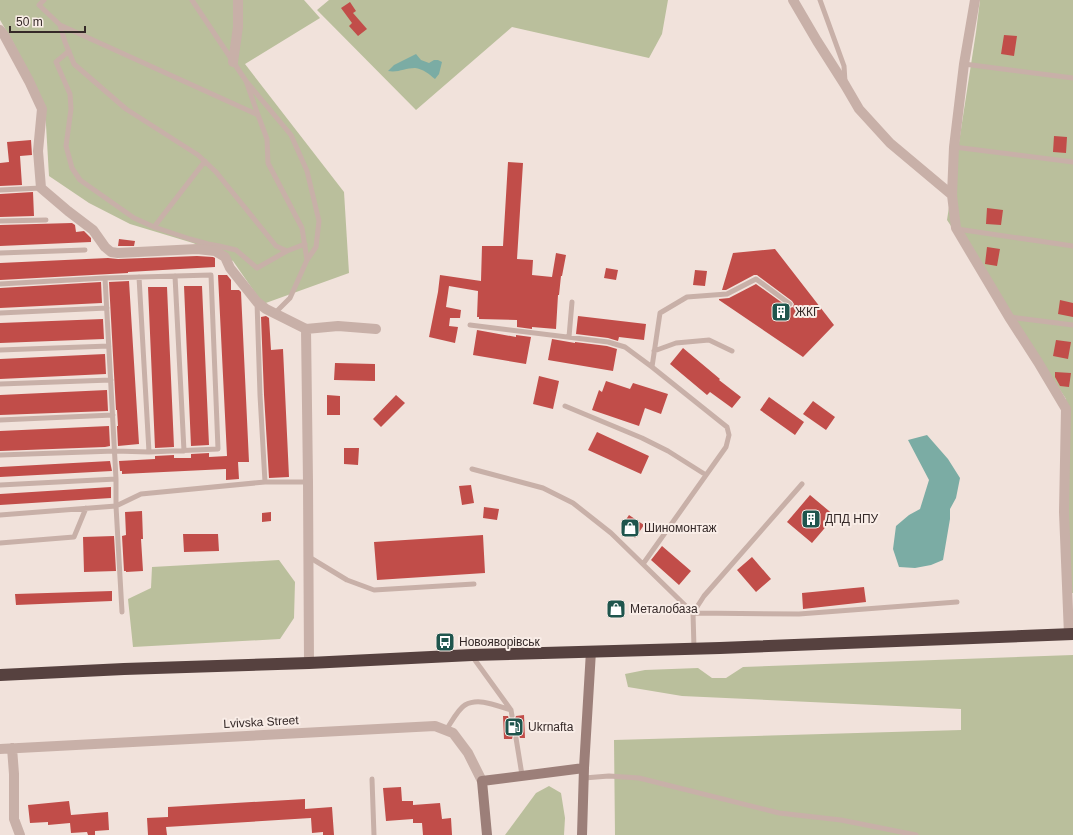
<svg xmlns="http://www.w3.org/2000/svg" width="1073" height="835" font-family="Helvetica,sans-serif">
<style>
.green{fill:#babf9c}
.water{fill:#7baca4}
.building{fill:#c14d49}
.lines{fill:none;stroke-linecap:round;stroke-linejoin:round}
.lane{stroke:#c8b0a8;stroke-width:5}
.street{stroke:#c8b0a8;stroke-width:10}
.secondary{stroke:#9c7f79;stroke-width:10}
.highway{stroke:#56413f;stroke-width:12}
.labels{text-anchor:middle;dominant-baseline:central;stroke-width:4;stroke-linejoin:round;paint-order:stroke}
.poi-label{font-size:12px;fill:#352928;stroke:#f9ede7;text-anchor:start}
.street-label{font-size:12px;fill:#352928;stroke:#f9ede7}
</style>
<rect width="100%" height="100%" fill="#f1e2db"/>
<path class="green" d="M0,0H304L320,18L245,64L344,192L349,273L263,304L233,261L193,243L130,224L89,203L49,176L45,108L13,42L0,20Z
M329,0H668L662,34L649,58L512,27L416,110L317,10Z
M980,0H1073V593H1068L1066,399L947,220L976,32Z
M279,560L295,582L294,618L280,639L133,647L128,599L151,588L152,567Z
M1073,655V835H615L614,740L961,730V709L682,696L628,687L625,674L645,670L698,668L712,678H726L743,667Z
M549,786L561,793L565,818L564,835H505L536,793Z"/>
<path class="water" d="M416,54L421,60L429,63L434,60H438L442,62L439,74L435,79C429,74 423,69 415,68C405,68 398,73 388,71L394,65Z
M927,435L948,459L960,478L956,498L950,509V519L943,560L931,565L915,568L899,567L893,549L896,526L909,515L920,509L929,480L908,440Z"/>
<path class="building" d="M350,2L356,11L353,13L367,29L358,36L349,26L352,23L341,8Z
M1004,35L1017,36L1014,56L1001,54Z
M1054,136L1067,137L1066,153L1053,152Z
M31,140L32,155L20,156L22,185L0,186V163L9,162L7,142Z
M508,162L523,163L517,259L533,260L532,275L552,277L556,253L566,255L562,276H561L559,295H558L556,329L532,327V329L517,327V320L479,319V317H477L478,291L449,286L446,307L461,310L460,318H450L449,326L458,327L455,343L429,337L438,292L440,275L481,281L482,246H503Z
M33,192L34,216L0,217V194Z
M987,208L1003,210L1001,225L986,224Z
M72,223L75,225L76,232L84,231L91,238V242L0,246V225Z
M119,239L135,241L134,246H118Z
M987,247L1000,249L997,266L985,264Z
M775,249L834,325L803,357L719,300V299L729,298L756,284L788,307L790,308L793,307L794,304L792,301L757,275H754L726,290H722L733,253Z
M197,256L213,257L215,258V267L128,272V273L0,280V263L108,258L118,259Z
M606,268L618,270L616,280L604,278Z
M695,270L707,271L705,286L693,285Z
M218,275H227L231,280V290H239L241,292L249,462H238L239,479L226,480V469L122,474V471H120L119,461L155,459V456L174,455V458H191V454L209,453V457L227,456Z
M129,281L139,444L118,446L117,426H118L117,410H116L109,282Z
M101,282L102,303L0,308V288Z
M184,286H202L209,445L191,446Z
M148,287H167L174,447L155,448Z
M1060,300L1073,303V317L1058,314Z
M266,316L269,318L271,350L283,349L289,477L269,478L264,395L261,317Z
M578,316L646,324L644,340L619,337L618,341L608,338L576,334Z
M103,319L104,339L0,343V323Z
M477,330L516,337V335L531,337L526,364L473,355Z
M552,339L575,343V342L607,346L617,349L613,371L548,360Z
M1056,340L1071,342L1068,359L1053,356Z
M683,348L720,379L719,380L741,397L732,408L710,392L707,395L670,364Z
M105,354L106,374L0,379V359Z
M335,363L375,364V381L334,380Z
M1055,372L1071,373L1069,387L1060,386L1055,377Z
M539,376L559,381L553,409L533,404Z
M606,381L630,389L633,383L668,394L661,414L645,408L639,426L592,410L599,390L602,392Z
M107,390L108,411L0,415V395Z
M327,395L340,396V415H327Z
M396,395L405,403L381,427L373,419Z
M769,397L804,422L795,435L760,410Z
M813,401L835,417L826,430L803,414Z
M109,426L110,446L105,447L0,451V431Z
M597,432L649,456L641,474L588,450Z
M344,448H359L358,465L344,464Z
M110,461L112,471L0,477V467Z
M471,485L474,503L462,505L459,486Z
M111,487V498L0,505V494Z
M810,495L835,516L812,543L787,522Z
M484,507L499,509L497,520L483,518Z
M142,511L143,539H141L143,571L126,572V571H124L122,536L126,535L125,512Z
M271,512V521L262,522V513Z
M629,515L644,525L635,538L621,527Z
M183,534H218L219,551L184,552Z
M483,535L485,573L377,580L374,542Z
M114,536L116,571L84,572L83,537Z
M662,546L691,571L679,585L651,560Z
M752,557L771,579L756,592L737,570Z
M864,587L866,602L803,609L802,593Z
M112,591V601L16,605L15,594Z
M524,715L525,738H520L519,735L516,734L513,735L512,739H504L503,716H508L509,719L512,720L515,719L516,716Z
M401,787L402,801H413V805L440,803L442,819L451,818L452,835H423L422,823H413V819L386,821L383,788Z
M305,799V809L332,807L334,835H323V832L312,833L311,818L166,827L167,835H148L147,818L168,817V807Z
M69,801L71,815L108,812L109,830L95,831V835H88L87,832L71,833L70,823L48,825V822L30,823L28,805Z"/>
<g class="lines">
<path class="lane" d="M44,0L39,5L60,25L258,115L267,139L268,163L302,228L307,260L290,298L275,313
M192,0L246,81L258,115
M820,0L844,66L845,82
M60,25L65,42L74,64L126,109L198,155L216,172L276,246L287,251L305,244
M69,51L56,62L70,94L71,109L66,146L72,168L80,180L134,218L154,227L190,239L208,244L219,246L236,250L257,268L287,251
M964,64L1073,78
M246,81L291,135L307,171L319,221L316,247L307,260
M954,147L1073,162
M0,190L41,188
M0,221L46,220
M154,227L205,161
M957,229L1073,246
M0,253L85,250
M175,276L184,451
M139,277L149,452
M105,278L116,479V506L122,612
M0,284L105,278L211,275L218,449L149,452L115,451L0,455
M257,302L260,395L265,482
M0,313L107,308
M1009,317L1073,325
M470,325L608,342L625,347L652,367L727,427L729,435L726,447L643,564
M569,337L572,302
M0,350L109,346
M654,351L676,343L709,340L732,351
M652,367L660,313L687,297L727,294L756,279L790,304
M0,384L111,380
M565,406L642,438L668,451L706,475
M0,420L113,415
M472,469L543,488L573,503L611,533L693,613L694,648
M0,485L116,479
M0,515L116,506L141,494L265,482H308
M0,543L74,537L86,508
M309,557L347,580L374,590L474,584
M693,613L799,614L957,602
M693,613L704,596L802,484
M472,656L511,710L512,716
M446,730C451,723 458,709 465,705C479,697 497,706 511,710
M516,738L522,775
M584,778L609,776L639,778L779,813L841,820L916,835
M372,779L374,835"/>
<path class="street" d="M793,0L817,41L845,85L859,109L890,143L952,195
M975,0L964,64L954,147L952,195L956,228L1009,317L1038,362L1066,409L1064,512L1069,635
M0,30L4,35L29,81L42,109L38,151L41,188L68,211L93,230L105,247L111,252L118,253L197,249L215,251L225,257L230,268L257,302L266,309L306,329L308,482L309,663
M233,62L238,27V0
M306,329L338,326L376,329
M12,748L14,774V819L20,835
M0,749L435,726L453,733L468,753L482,781"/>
<path class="secondary" d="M487,835L482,781L584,768
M582,835L584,768L591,651"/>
<path class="highway" d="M0,675L124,669L309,663L472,655L720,648L1073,634"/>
</g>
<defs>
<g id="building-square" transform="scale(1)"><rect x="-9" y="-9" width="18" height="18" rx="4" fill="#1f554d" stroke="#f9ede7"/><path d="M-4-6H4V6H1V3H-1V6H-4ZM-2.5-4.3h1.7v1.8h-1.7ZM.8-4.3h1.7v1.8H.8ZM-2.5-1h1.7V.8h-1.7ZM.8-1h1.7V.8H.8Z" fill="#fff"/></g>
<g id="shop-square" transform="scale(1)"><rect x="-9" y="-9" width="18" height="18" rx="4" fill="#1f554d" stroke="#f9ede7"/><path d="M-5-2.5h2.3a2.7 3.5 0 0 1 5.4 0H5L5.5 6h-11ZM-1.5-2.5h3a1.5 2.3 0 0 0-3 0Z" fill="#fff"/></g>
<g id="bus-square" transform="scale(1)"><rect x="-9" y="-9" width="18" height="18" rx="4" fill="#1f554d" stroke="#f9ede7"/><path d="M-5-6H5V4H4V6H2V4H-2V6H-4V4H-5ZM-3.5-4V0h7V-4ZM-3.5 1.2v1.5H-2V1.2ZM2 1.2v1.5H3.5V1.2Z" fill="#fff"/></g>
<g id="fuel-square" transform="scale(1)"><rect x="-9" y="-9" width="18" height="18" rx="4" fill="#1f554d" stroke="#f9ede7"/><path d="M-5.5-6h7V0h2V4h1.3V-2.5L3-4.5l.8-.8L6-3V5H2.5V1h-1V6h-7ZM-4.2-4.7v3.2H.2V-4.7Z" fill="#fff"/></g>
</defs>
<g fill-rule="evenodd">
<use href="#building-square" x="781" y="312"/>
<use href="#building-square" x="811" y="519"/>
<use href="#shop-square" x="630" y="528"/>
<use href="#shop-square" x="616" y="609"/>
<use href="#bus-square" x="445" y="642"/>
<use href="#fuel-square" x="514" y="727"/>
</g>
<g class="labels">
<g class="poi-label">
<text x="795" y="312">ЖКГ</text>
<text x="825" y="519">ДПД НПУ</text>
<text x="644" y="528">Шиномонтаж</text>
<text x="630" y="609">Металобаза</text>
<text x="459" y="642">Новояворівськ</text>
<text x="528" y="727">Ukrnafta</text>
</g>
<g class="street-label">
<text transform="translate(261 722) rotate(-3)">Lvivska Street</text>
</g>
</g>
<path d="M10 26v6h75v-6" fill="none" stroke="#352928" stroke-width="2"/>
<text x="16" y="26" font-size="12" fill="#352928" stroke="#f9ede7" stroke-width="3" paint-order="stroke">50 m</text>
</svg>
